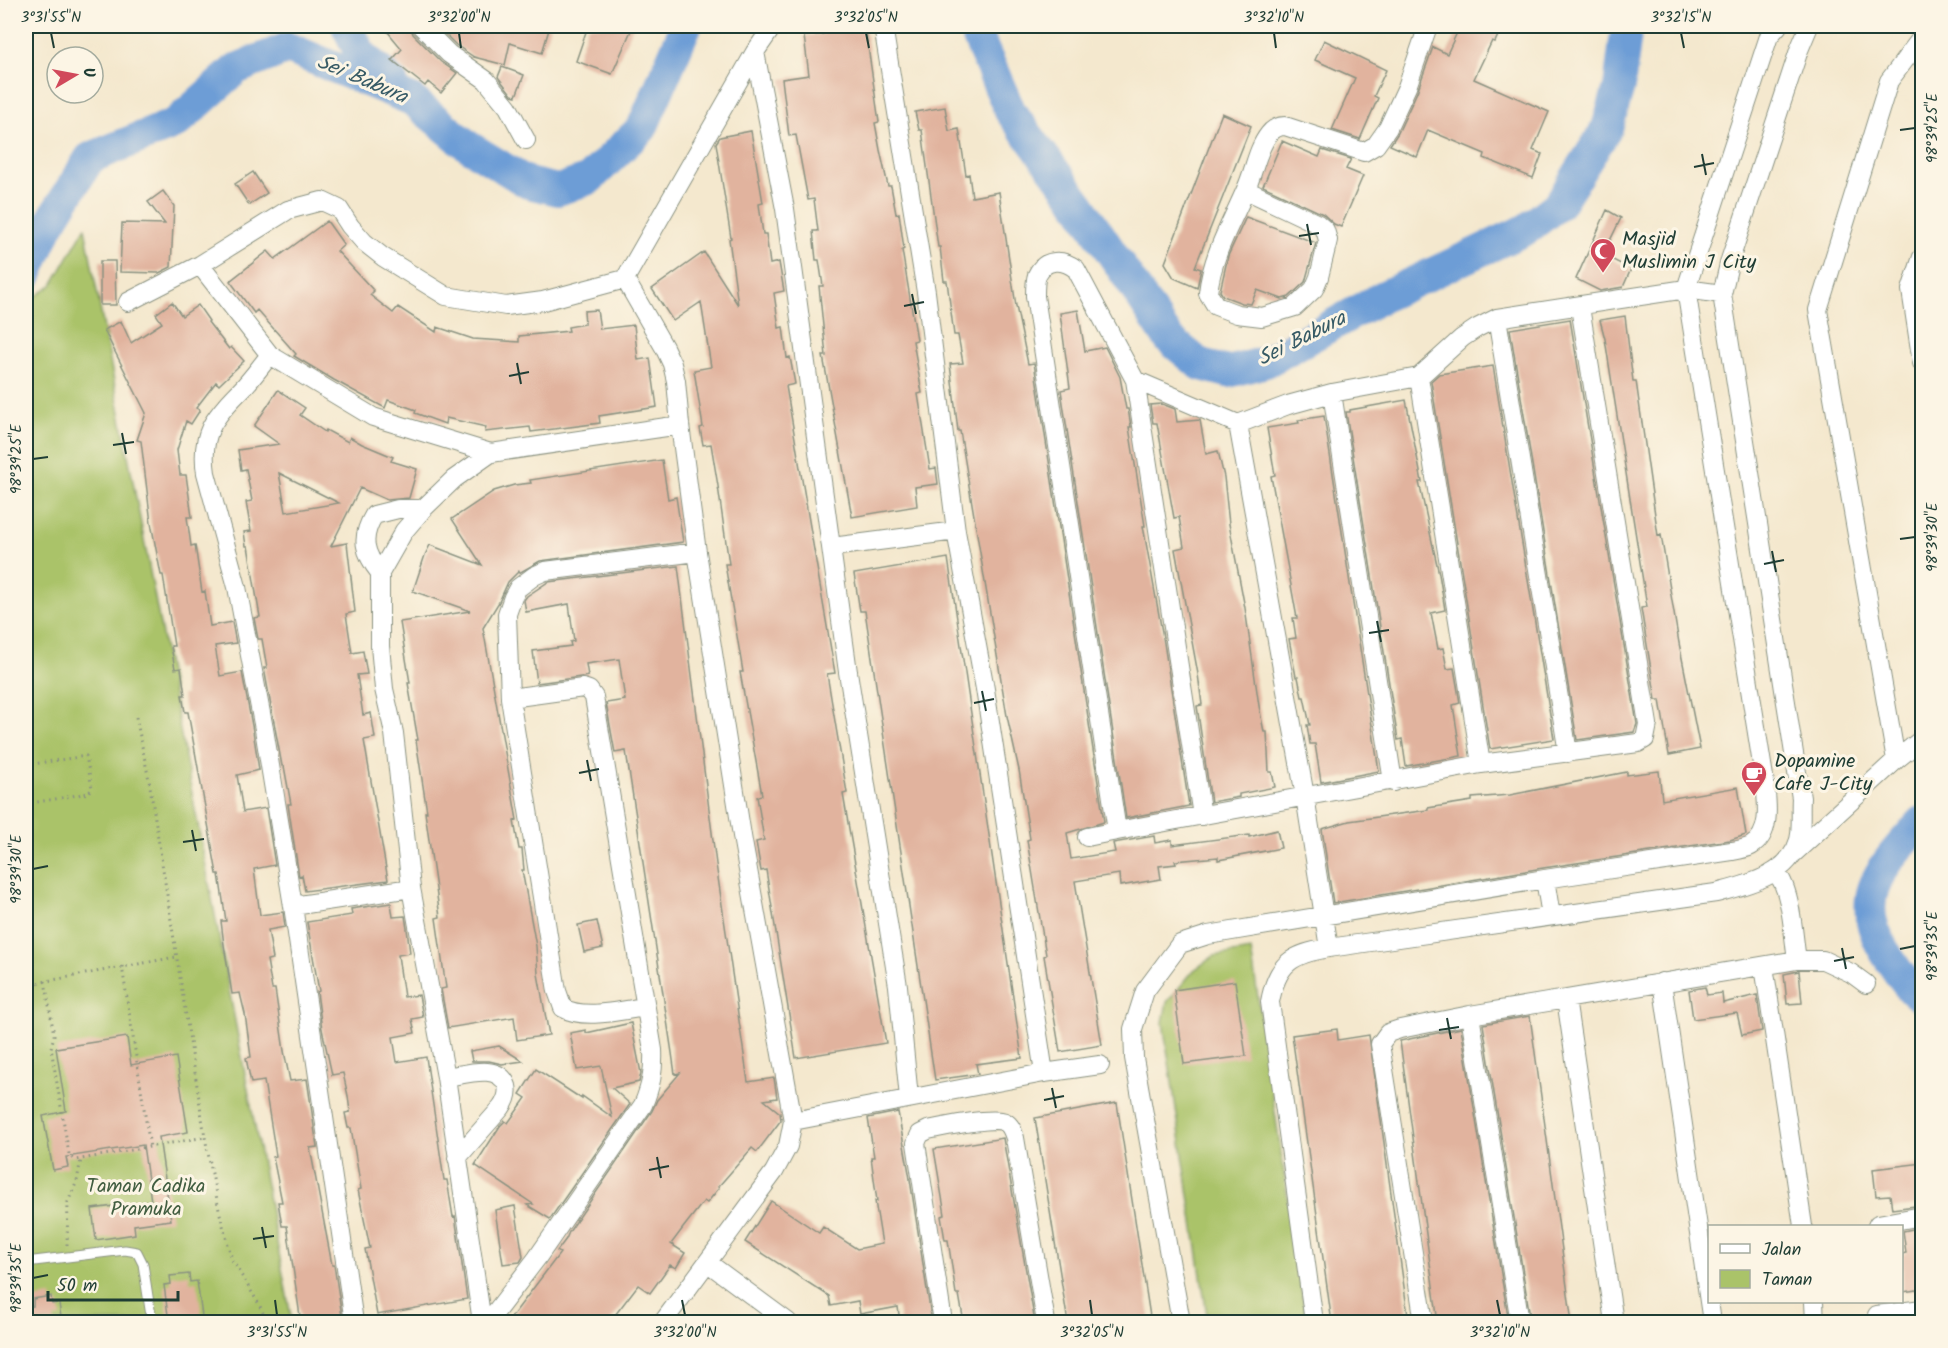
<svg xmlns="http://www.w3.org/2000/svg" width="1948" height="1348" font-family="Kalam,sans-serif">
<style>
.green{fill:#aac369;stroke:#64804e;stroke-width:1.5}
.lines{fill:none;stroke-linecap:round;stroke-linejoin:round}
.river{stroke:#6d9dd6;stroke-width:32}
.building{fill:#e1b39e;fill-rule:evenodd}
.service-casing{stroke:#8a9281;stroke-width:11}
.minor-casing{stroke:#8a9281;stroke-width:20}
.path{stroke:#8a9281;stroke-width:3;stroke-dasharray:1.5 4.5;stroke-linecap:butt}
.service{stroke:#fff;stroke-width:9}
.minor{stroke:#fff;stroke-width:18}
.ticks{fill:none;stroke:#1f3d34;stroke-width:2}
.labels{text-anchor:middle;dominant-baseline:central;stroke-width:6;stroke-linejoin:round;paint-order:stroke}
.poi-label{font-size:20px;fill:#1f3d34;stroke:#fcf5e5;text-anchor:start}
.park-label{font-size:20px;fill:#425e41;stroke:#fcf5e5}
.water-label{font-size:21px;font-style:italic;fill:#365a65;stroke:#fcf5e5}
.neatline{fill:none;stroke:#1f3d34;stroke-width:2}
.ticks-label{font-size:15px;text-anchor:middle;fill:#1f3d34}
</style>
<rect width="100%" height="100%" fill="#fcf5e5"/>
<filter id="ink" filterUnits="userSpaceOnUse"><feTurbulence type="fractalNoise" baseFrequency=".0167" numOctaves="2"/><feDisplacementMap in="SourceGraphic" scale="12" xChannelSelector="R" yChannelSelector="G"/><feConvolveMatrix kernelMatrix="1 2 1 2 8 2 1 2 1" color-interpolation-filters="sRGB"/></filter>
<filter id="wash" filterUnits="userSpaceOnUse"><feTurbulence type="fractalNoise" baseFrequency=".008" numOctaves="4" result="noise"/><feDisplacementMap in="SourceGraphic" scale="24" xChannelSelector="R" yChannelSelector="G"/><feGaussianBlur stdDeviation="1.35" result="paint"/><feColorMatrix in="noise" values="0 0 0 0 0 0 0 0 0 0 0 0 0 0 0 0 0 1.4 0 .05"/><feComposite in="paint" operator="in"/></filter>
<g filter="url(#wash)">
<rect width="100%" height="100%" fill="#f4e8ce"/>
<path class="green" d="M85,228L292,1322H26V303L52,285Z
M1251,950L1306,1322H1208L1163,1022L1167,1002L1194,970L1214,956Z"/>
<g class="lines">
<path class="river" d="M347,26L360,53L392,82
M973,26L1010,111L1079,204L1169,339L1201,365L1228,372L1266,362L1384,296L1527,229L1559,204L1607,128L1619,87L1627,26
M26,277L48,226L90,158L176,123L236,69L288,48L412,100L468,146L528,183L558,190L589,179L642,128L686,26
M1922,822C1880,868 1848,899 1890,960C1900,975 1908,988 1922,998"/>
</g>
<g id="blocks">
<path class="building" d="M383,26H410L413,34L441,62L457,73L441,93L428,82L425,86L392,60L402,49Z
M446,26H550L542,53L510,43L505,65L474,57L456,45L445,34Z
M588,26H633L612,74L576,61Z
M822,26H865L879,122L875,123L880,150L888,186H891L896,214L899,213L904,249L902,250L917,340L913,341L922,393L918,394L930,469L936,468L938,484L915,487L917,506L852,517L823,356H826L819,286H823L819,260H816L813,231H818L814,199L808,200L796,135L789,136L782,79L809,75L804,36L823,34Z
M1460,26H1502L1495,42L1492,41L1474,79L1549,112L1533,150L1542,154L1533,178L1484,158L1485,154L1428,130L1417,157L1390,145L1398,133L1417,92L1433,47L1447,54Z
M1324,40L1386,70L1374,96L1378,98L1360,139L1332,130L1355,78L1315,60Z
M502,67L524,75L516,96L512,95L498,77Z
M945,107L949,131L959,129L966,175L969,174L972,197L999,192L1016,306L1028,364L1034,363L1104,822L1067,833L1071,859L1115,852L1113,843L1154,836L1155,843L1172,840V845L1249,835V837L1277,830L1281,848L1218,860V857L1175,861L1176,864L1159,866L1161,879L1120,886L1119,874L1075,881L1102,1045L1060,1052L1044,956L1046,955L1027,840L1030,839L1019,770L1007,716L960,431H958L950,364L963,363L958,335H954L947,281H944L940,247H938L922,130H919L915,112Z
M1222,113L1251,126L1195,267L1201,269L1197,288L1174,278L1165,263Z
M751,131L763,203L759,204L763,234H766L770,264L779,262L784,291L774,293L779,328L783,327L787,358L790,357L795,384L786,386L835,673L827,674L847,793L843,794L886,1043L796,1058L766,870L761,871L756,842L764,840L757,796L762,795L740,672H743L725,564H729L718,486L711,444L703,445L700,428L703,427L694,370L711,367L701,302L673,321L652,289L704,252L738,305L729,239L731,238L716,143L720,137Z
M1282,141L1319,157L1322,150L1351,159L1346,169L1363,176L1341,227L1334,224L1323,214L1263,186Z
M253,172L267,193L249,205L235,184Z
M163,191L174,206L171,267L159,273L120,272L122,223L165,224L148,202Z
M1607,210L1621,218L1603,255L1631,269L1623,287L1600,291L1576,279Z
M1246,217L1316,243L1305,282L1289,297L1282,299L1257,290L1251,304L1242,303L1223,296L1220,291L1228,256Z
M327,221L344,245L337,251L374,291L370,295L393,313L398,307L436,332L437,327L473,339L519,342V336L569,331L568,327L585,324L584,311L597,310L600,329L634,325L638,360L650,358L657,407L599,416L600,423L531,432L530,427L485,432L486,427L446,418L445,424L415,413L416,410L388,400L385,408L334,380L294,356L296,354L257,310L254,313L230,281L268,251L275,259Z
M100,261H115L116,305H100Z
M172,302L182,316L198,305L209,321L208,322L229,349L231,347L244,361L219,385L216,382L196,408L200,410L191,424L186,421L177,450L180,475H186L192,517H187L191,546L195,545L202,592L205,591L210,626L232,622L236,643L215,646L220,676L242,672L253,731L259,770L237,775L243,812L266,808L275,865L254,869L260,915L283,912L285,927L268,930L273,959L267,960L272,989H275L284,1051L290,1081L307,1079L317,1147L310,1148L332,1265H334L343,1323H301L287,1226H282L278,1202H282L273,1157L276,1156L264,1081L251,1083L246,1058L251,1057L245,1014L240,993L232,994L224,945L221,921H226L219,874H217L188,712H185L182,695H185L181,668L175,669L171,646H174L163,575H161L151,523L141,441L137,440L146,413L104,330L121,321L131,343L162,323L156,314Z
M1078,310L1085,351L1105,347L1120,377L1126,409H1128L1131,427H1129L1145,526H1143L1164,643L1189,806L1126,818L1061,390L1070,388L1060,313Z
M1625,316L1630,357L1633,381H1636L1658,536L1661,535L1679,643L1700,749L1669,755L1660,700H1656L1641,608L1647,607L1605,339L1600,320Z
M1570,319L1637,724L1634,732L1577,740L1510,329Z
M1493,366L1554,739L1490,749L1431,381L1439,374Z
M278,390L305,408L300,415L325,432L326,430L348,442L350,437L362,444L393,457L391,461L417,469L409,498L387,500L360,488L331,546L347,543L355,612L346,614L352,653L363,651L367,674L357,675L363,715L371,713L375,738L364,740L388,880L305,891L302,875L299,876L288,804H291L284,766H282L264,668H267L262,639H258L254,618L260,617L248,546H246L244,532L251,531L246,502L252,501L246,469L241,470L238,450L279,444L254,426ZM279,473L339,503L286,512Z
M1406,400L1422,482H1419L1439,574L1445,610L1431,613L1438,649L1443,648L1447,669L1454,668L1460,703L1453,705L1461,756L1406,766L1402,739L1398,740L1346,412H1350V410Z
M1162,404L1175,409L1177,422L1200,420L1206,454L1218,451L1224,477L1229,524L1245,608L1259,706L1264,732H1267L1269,772H1272L1275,787L1239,794V797L1211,802L1197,706L1202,705L1198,674L1175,549L1184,547L1179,517L1174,518L1157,423H1153L1150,405Z
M1324,416L1379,771L1321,782L1315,744H1310L1307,725H1310L1304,697H1302L1298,677H1296L1289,639L1296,638L1293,618H1297L1271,476L1275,475L1267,428L1299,423L1298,420Z
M662,460L668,499L676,497L683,542L540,561L519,573V571L508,582L499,602L483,628L512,792L517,820L514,821L519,849H522L524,870H522L536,946L538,974L549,1035L517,1040L514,1017L448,1028L441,989L446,988L436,918L440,917L425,812H427L416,740H418L408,683H410L400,622L470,611L413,591L425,555L430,545L482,565L452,519L494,491L514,485L531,483L530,480Z
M948,558L1022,1058L976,1064L978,1074L935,1080L865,611H860L854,574Z
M678,566L716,864L748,1082L774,1078L777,1098L764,1100L780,1113L781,1120L757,1152L752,1148L718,1187L719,1188L707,1203L704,1201L683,1228L671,1244L685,1253L676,1268L670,1265L650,1293L638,1285L609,1323H507L560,1253L557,1251L566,1239L569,1232L652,1111L657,1100L680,1073L675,1074L672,1053L626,751L615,753L606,703L625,700L619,659L586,664L588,676L537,683L533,651L571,646L570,642L574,641L569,604L526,612L524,600L527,596L548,582Z
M1659,771L1662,800L1738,787L1746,835L1730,840L1543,868L1333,903L1322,829L1349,821L1428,810V808L1472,801V798L1510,795L1627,772V775Z
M391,903L393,917L405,916L407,929L410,953L398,955L404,997L419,995L423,1017L412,1019L415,1033L393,1037L397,1062L426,1057L444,1180H447L453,1217L455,1216L467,1299L377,1315L365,1249L370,1248L358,1190L361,1189L351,1128H348L345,1113L350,1112L348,1096L343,1073L332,1075L322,1029L317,992L319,991L307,922L352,915L351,909Z
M597,921L603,948L584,952L578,925Z
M1799,971L1802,1003L1787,1004L1784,974Z
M1235,981L1246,1056L1184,1064L1174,990Z
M1705,987L1707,995L1722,993L1723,1003L1757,995L1762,1031L1742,1035L1737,1013L1693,1019L1689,990Z
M1530,1016L1572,1323H1531L1483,1024Z
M631,1023L641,1073L639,1082L612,1088L630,1104L550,1219L527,1205L533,1204L475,1165L500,1126L505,1121L508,1123L526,1098L520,1094L536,1069L582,1099V1096L612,1117L601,1066L577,1070L570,1033L586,1030V1033Z
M1461,1028L1509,1323H1438L1400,1041Z
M1337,1029L1338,1040L1369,1035L1409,1323H1332L1292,1035Z
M127,1037L131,1065L176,1057L188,1132L159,1137L171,1220L134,1225L135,1234L96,1240L92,1209L151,1201L143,1145L66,1157L68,1167L53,1170L43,1116L66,1111L56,1048Z
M499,1046L523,1061L502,1064L489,1061H472L470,1051Z
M1117,1103L1151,1323H1068L1035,1118Z
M898,1112L909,1173L932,1323H900L898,1307L860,1314L858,1301L831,1306L829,1296L745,1242L771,1201L819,1233L823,1227L857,1249L882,1244L875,1201H877L871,1157H874L868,1118Z
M1003,1138L1035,1323H1000V1319L981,1323H964L959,1294H956L948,1240H945L941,1216L945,1215L934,1149Z
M1923,1163V1205L1892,1209L1890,1195L1876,1196L1873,1169Z
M515,1206L523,1257L520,1262L503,1264L495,1210Z
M1923,1227V1289L1903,1292L1902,1254L1906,1253L1903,1231Z
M189,1274L190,1282L197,1281L203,1323H169L164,1285L171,1284L170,1276Z
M51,1296L52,1304L59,1303L61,1317L54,1318L55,1322H30L27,1307L33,1306V1299Z"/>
</g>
</g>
<g filter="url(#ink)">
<use href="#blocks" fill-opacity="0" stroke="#8a9281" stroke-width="1.5"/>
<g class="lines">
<g class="service-casing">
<path id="service" d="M26,1262L125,1250L137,1252L143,1264L151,1316"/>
</g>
<g class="minor-casing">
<path id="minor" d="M421,26L449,54L486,80L508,107L526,140
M883,26L926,292L956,531L985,689L1044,1073
M755,52L785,209L848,672L898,986L909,1098
M1246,190L1318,224L1325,230L1328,240L1319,277L1314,289L1295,307L1262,317L1237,314L1216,306L1208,293C1212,255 1231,224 1246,189C1254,172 1257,149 1269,134C1273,129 1278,126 1285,126L1364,152L1376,145L1388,128L1407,87L1428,26
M1922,257L1911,290L1922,363
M200,265L270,355L373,417L491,453L680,425
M625,279L664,347L672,364L676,381L680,425L697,552L743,842L793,1121L788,1146L774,1172L663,1322
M128,302L200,265L288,210L322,201L339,209L350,226L364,242L383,257L446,296L506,306L543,301L625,279L755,52L773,26
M1497,318L1568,753
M270,355C260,367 251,380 240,391C214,417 200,434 206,473L237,587L264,729L293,906L354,1322
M1419,377L1481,764
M1135,380L1202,816
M1332,393L1393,782
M1238,424L1135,380L1076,269C1063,259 1045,258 1037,275C1035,281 1035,289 1035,296L1117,831L1481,764L1638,743L1645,739L1648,724L1580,307
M832,547L956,531
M380,573C364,553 360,538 374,515L398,509H423
M1896,760L1818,310L1889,81L1922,37
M1087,837L1117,831
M1794,853L1896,760L1922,739
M1775,871C1792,888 1793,936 1797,960
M1545,879L1551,916
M293,906L411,888
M1329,948L1305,796L1238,424L1288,405L1332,393L1419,377L1462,338L1477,328L1497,318L1686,289L1722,294
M1764,966L1803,1226
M1662,982L1712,1322
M645,1007C622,1010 584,1020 563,1008L557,991L510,698L507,614L513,597L518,588L534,576L545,571L697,552
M1470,1015L1566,999
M446,1077C464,1075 499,1062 507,1086C509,1094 506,1101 501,1108L457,1158
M793,1121L1044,1073L1100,1065
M1877,1226L1878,1224L1922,1216
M708,1263L788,1322
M1814,1302L1815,1322
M1877,1315L1922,1309
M482,1322L446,1077L411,888L394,733L384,689L380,646V573L404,531L423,509L454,479L491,453
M488,1322L537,1258L643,1105C651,1086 654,1071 653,1050L594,697L589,690L583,688L510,698
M943,1322L916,1143L920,1134L928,1130C942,1127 995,1116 1005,1122C1011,1125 1013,1132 1015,1138L1046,1322
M1181,1322L1134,1058L1133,1029L1145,991L1180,944L1208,935L1545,879L1732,851C1738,850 1745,849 1751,846C1772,834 1767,803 1765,783L1686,289L1769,36L1778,26
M1314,1322L1270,1002C1277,963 1292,954 1329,948L1716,893C1746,885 1789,876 1799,840C1802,828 1800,811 1801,798L1722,294L1730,260L1799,50L1809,26
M1424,1322L1380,1044L1388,1033L1400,1029L1470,1015L1520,1322
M1614,1322L1566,999L1797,960H1823L1851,973L1866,984"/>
</g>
<path class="path" d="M136,717L149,780L205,1137L219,1210L232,1260L259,1304L267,1322
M26,765L86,756L92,788L89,793L26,804
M122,966L150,1147
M45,981L54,1035L51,1048L69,1154L72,1158L76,1160L205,1137
M26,985L176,957
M67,1245L68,1202L77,1181L81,1159
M26,1317V1322"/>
<use href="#service" class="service"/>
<use href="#minor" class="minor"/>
</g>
</g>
<path class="ticks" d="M51,33L54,48M459,33L461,48M866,33L869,48M1274,33L1276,48M1681,33L1684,48M1900,130L1915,128M1702,154L1706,175M1694,167L1714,163M1307,224L1311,245M1299,236L1319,233M912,294L916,314M904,306L924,302M517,363L521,384M509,376L529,372M122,433L126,454M113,445L134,442M33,459L48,457M1900,539L1915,537M1772,551L1776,572M1764,564L1784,560M1377,621L1381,642M1369,633L1389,630M982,691L986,711M974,703L994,699M587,760L591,781M579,773L599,769M192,830L196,851M183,842L204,839M33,869L48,866M1842,948L1846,969M1900,949L1915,946M1834,961L1854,957M1447,1018L1451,1039M1439,1030L1459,1027M1052,1088L1056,1108M1044,1100L1064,1096M657,1157L661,1178M649,1170L669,1166M262,1227L266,1248M253,1239L274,1236M33,1278L48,1275M275,1300L277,1315M682,1300L685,1315M1090,1300L1092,1315M1497,1300L1500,1315"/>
<defs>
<g id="mosque-pin" transform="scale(1.35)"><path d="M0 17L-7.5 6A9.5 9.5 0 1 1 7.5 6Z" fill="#d1495b" stroke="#fcf5e5"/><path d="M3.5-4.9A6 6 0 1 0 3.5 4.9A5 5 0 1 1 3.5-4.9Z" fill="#fff"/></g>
<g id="cafe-pin" transform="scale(1.35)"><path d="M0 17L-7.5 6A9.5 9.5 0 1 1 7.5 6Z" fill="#d1495b" stroke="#fcf5e5"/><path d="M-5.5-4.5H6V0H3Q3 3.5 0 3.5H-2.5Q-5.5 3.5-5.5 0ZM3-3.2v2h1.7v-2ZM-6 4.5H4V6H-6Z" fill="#fff"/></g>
</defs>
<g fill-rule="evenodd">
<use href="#mosque-pin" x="1603" y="251"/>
<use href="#cafe-pin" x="1754" y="774"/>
</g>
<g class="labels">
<g class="poi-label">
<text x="1622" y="240">Masjid<tspan x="1622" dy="23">Muslimin J City</tspan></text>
<text x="1774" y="762">Dopamine<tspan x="1774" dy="23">Cafe J-City</tspan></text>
</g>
<g class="park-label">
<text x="146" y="1187">Taman Cadika<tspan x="146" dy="23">Pramuka</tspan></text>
</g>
<g class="water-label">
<text transform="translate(362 80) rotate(23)">Sei Babura</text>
<text transform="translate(1302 339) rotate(-27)">Sei Babura</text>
</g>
</g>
<rect width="1948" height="1348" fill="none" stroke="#fcf5e5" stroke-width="66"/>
<rect x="1708" y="1225" width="195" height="78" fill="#fcf5e5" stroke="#a4ab9e" stroke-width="1.5"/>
<rect x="1720" y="1244" width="30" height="9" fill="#ffffff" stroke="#a4ab9e" stroke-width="1.5"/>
<text x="1762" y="1255" font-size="18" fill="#1f3d34">Jalan</text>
<rect x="1720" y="1270" width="30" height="18" fill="#aac369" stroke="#a4ab9e" stroke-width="1.5"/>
<text x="1762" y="1285" font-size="18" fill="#1f3d34">Taman</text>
<g transform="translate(75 75) rotate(80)"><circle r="28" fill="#fcf5e5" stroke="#a4ab9e" stroke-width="1.5"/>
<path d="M0-4.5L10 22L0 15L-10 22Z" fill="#d1495b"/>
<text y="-9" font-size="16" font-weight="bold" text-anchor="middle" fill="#1f3d34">U</text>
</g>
<path d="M48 1291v9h130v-9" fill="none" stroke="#1f3d34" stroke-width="3"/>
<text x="57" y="1291" font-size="18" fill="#1f3d34" stroke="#fcf5e5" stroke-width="4.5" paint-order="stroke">50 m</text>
<rect x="33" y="33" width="1882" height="1282" class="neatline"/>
<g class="ticks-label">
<text x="51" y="22">3°31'55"N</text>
<text x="459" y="22">3°32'00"N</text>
<text x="866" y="22">3°32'05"N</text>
<text x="1274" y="22">3°32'10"N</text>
<text x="1681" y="22">3°32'15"N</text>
<text transform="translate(1932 128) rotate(-90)" y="5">98°39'25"E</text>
<text transform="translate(16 459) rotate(-90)" y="5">98°39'25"E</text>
<text transform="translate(1932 537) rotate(-90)" y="5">98°39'30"E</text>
<text transform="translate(16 869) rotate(-90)" y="5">98°39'30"E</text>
<text transform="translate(1932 946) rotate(-90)" y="5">98°39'35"E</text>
<text transform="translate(16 1278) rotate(-90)" y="5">98°39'35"E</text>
<text x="277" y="1337">3°31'55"N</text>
<text x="685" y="1337">3°32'00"N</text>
<text x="1092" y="1337">3°32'05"N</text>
<text x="1500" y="1337">3°32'10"N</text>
</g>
</svg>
